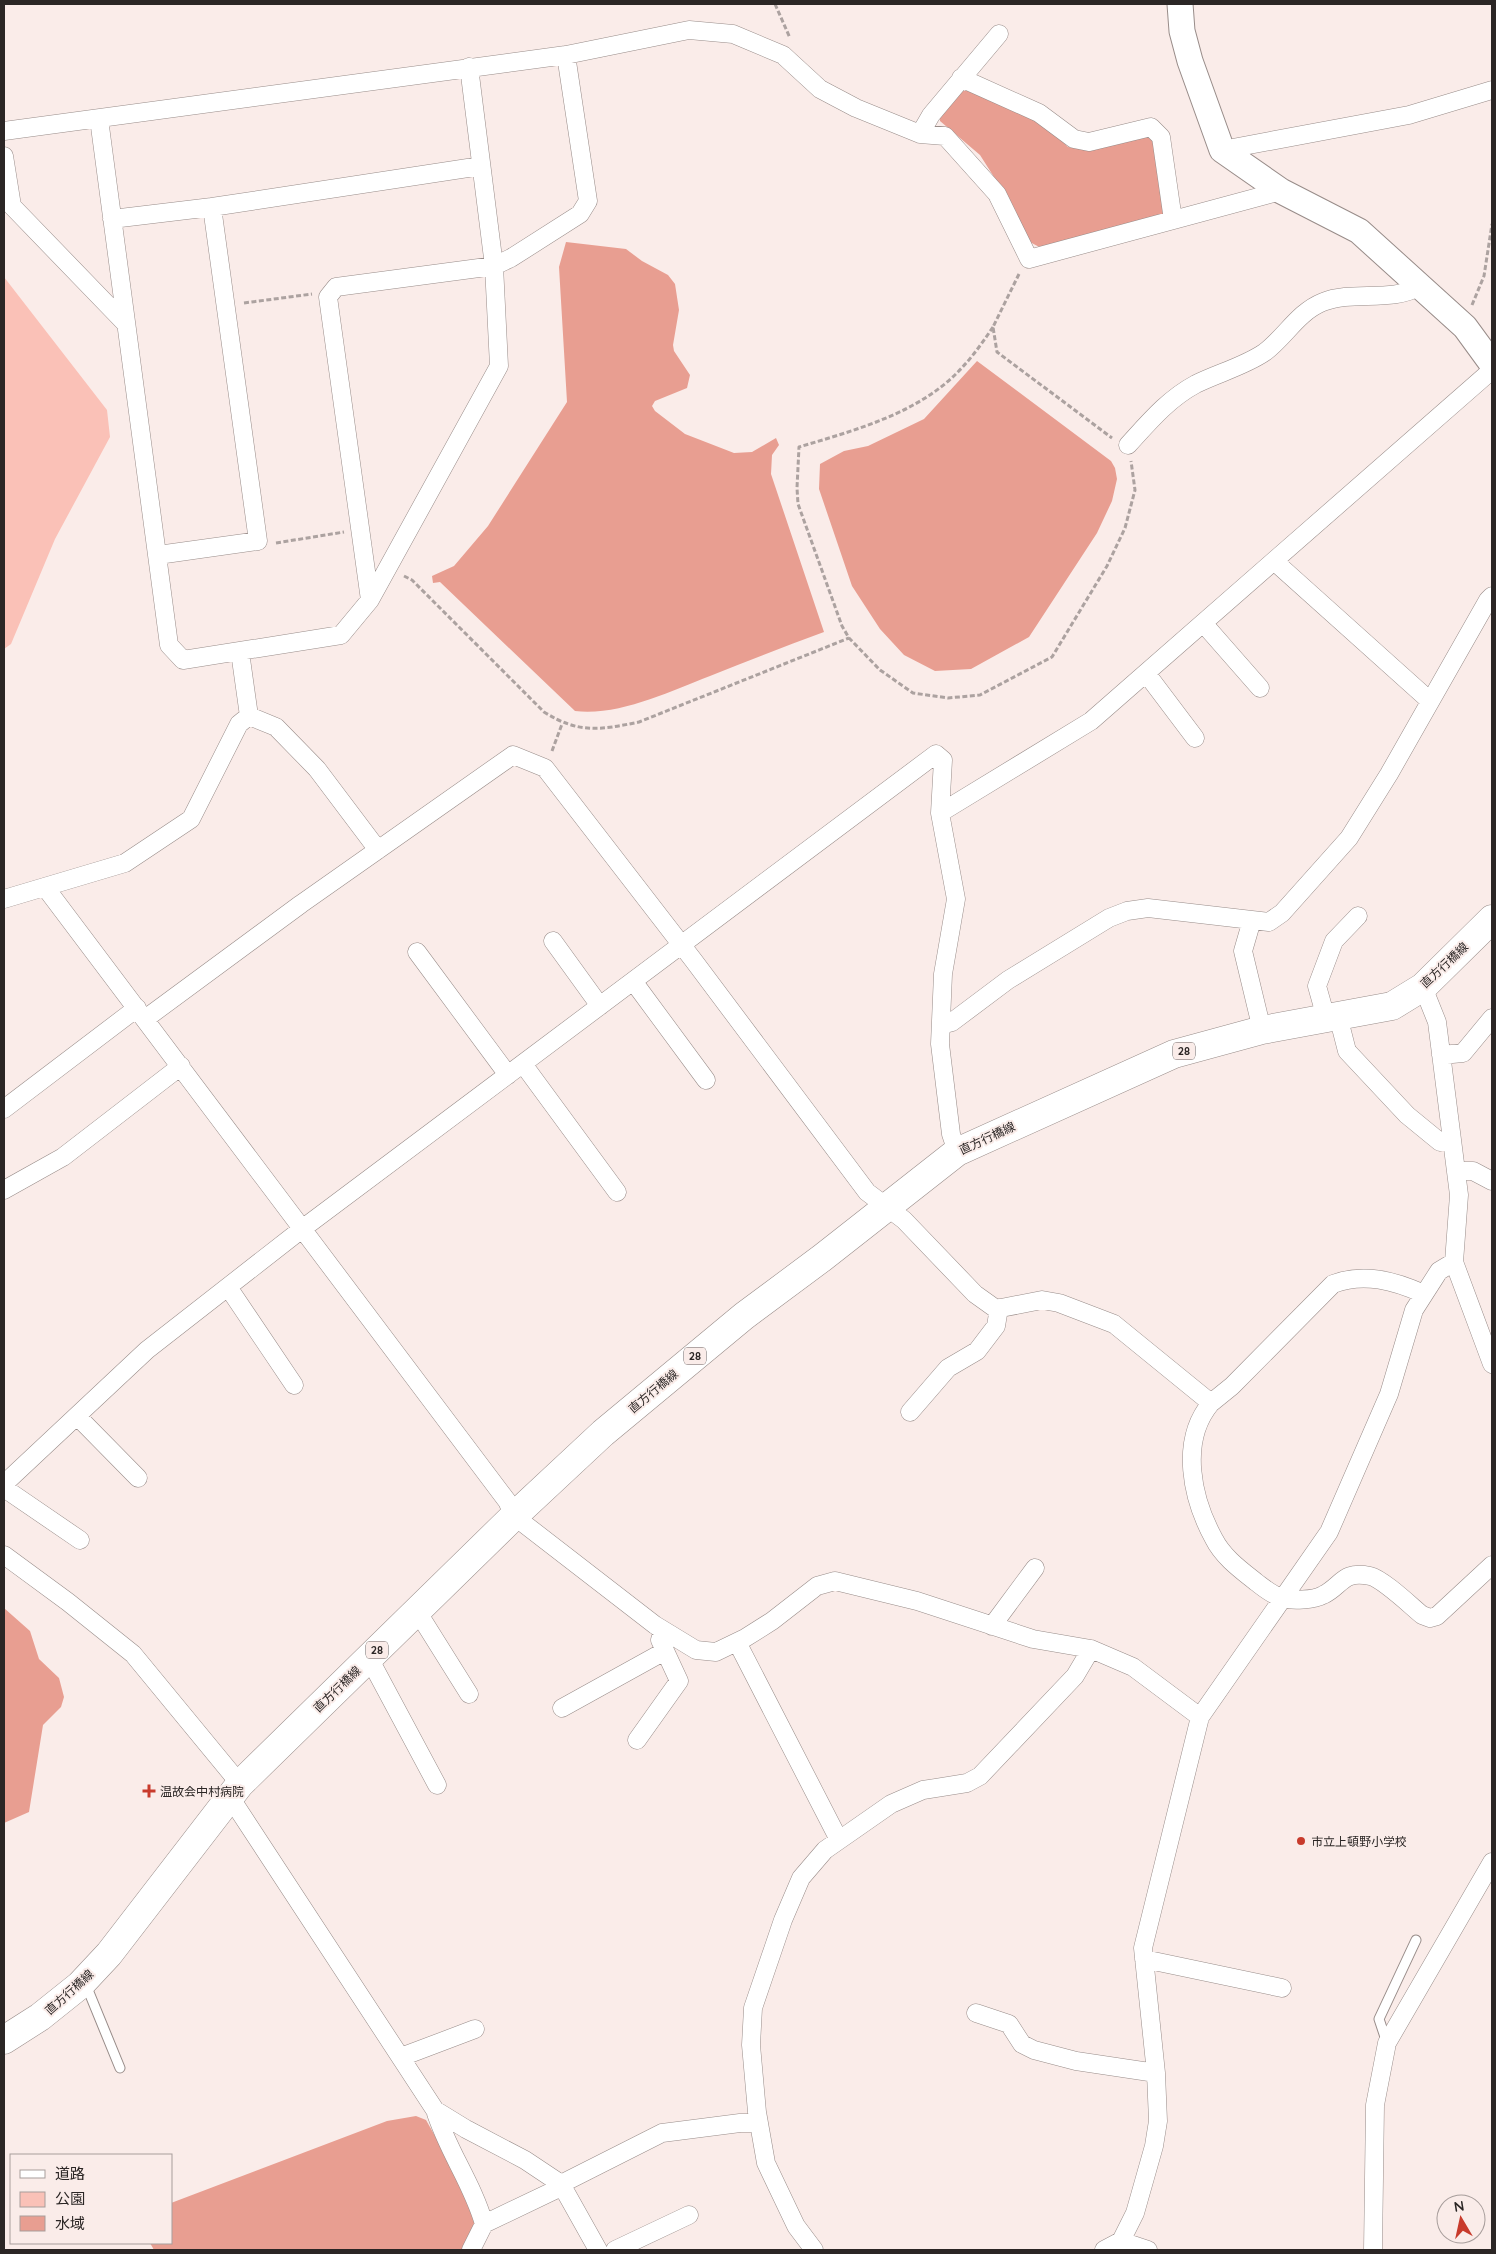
<svg xmlns="http://www.w3.org/2000/svg" width="1496" height="2254" font-family="Quicksand,'Noto Sans JP',sans-serif">
<style>
.green{fill:#fac1b7}
.water{fill:#e89e91}
.lines{fill:none;stroke-linecap:round;stroke-linejoin:round}
.lane-casing{stroke:#988c89;stroke-width:11}
.street-casing{stroke:#988c89;stroke-width:19}
.secondary-casing{stroke:#988c89;stroke-width:27}
.primary-casing{stroke:#988c89;stroke-width:29}
.path{stroke:#aca2a0;stroke-width:3;stroke-dasharray:5 2.5;stroke-linecap:butt}
.lane{stroke:#fff;stroke-width:9}
.street{stroke:#fff;stroke-width:18}
.secondary{stroke:#fff;stroke-width:25}
.primary{stroke:#fff;stroke-width:28}
.poi-dot{fill:#c83b2c;stroke:#faece9;stroke-width:2}
.labels{text-anchor:middle;dominant-baseline:central;stroke-width:4;stroke-linejoin:round;paint-order:stroke}
.shield{fill:#faece9;stroke:#696160;stroke-width:1}
.shield-label{font-size:11px;font-weight:bold;fill:#2b2625}
.street-label{font-size:12px;fill:#2b2625;stroke:#faece9}
.poi-label{font-size:12px;fill:#2b2625;stroke:#faece9;text-anchor:start}
</style>
<rect width="100%" height="100%" fill="#faece9"/>
<path class="green" d="M4,277L107,410L110,437L55,539L11,644L4,649Z"/>
<path class="water" d="M976,90L1041,120L1068,147L1080,149L1149,134L1155,141L1166,214L1043,249L1028,241L1001,188L980,155L940,121V114L963,91Z
M566,242L626,249L642,261L668,275L675,284L679,310L673,345L674,351L690,375L687,388L655,401L652,406L655,411L685,434L734,453L752,452L776,438L779,445L772,455L771,474L824,632C786,646 748,661 710,676C668,692 620,716 575,711L440,582L433,583L432,576L454,566L488,526L567,402L559,267Z
M977,361L1111,461L1115,468L1117,479L1112,501L1097,533L1029,637L971,669L935,671L904,655L880,629L852,586L819,489L820,464L844,451L868,446L924,419Z
M4,1608L30,1631L39,1659L59,1678L64,1697L61,1707L43,1725L29,1812L4,1823Z
M416,2116L426,2120L474,2205L476,2225L462,2250H154L150,2243H171V2203L387,2121Z"/>
<g class="lines">
<g class="lane-casing">
<path id="lane" d="M86,1985L120,2068
M1387,2043L1379,2019L1416,1940"/>
</g>
<g class="street-casing">
<path id="street" d="M961,78L1039,113L1074,139L1089,142L1151,127L1161,137L1173,220
M99,119L169,645L183,660L341,635L370,600L499,366L494,266L469,67
M4,131L566,55L689,30L733,34L783,55L820,89L856,108L920,134L945,136L997,194L1029,259L1281,191
M920,134L931,115L999,34
M1222,150L1409,115L1492,90
M4,156L12,206L126,324
M112,219L212,207
M1128,445C1149,422 1168,399 1196,384C1218,373 1245,366 1265,352C1286,336 1298,312 1323,302C1353,290 1392,303 1420,286
M158,555L258,541L212,207L481,166
M1274,561L1430,701
M370,600L328,297L336,287L494,266L511,258L580,214L588,201L566,55
M1203,623L1260,688
M240,652L249,716
M1146,673L1195,738
M249,716L276,727L317,769L378,850
M940,813L1091,721L1492,370
M45,887L507,1501L514,1516L655,1625L696,1650L716,1652L745,1638L772,1621L817,1586L835,1581L917,1601L1033,1639L1091,1649L1133,1667L1200,1717
M4,899L125,863L191,819L239,724L249,716
M1252,920L1243,951L1262,1030
M553,941L600,1006
M417,952L508,1075
M633,981L706,1080
M1423,987L1437,1022L1459,1195L1454,1262L1492,1364
M1338,1016L1347,1051L1407,1115L1440,1142L1452,1140
M1326,1018L1317,986L1334,941L1358,916
M145,1019L301,904L513,755L545,768L694,961L867,1192L904,1220L975,1294L996,1309L1042,1300L1059,1303L1114,1324L1211,1403C1179,1441 1192,1499 1214,1539C1223,1557 1241,1570 1256,1582C1264,1588 1272,1595 1282,1598C1292,1601 1314,1600 1323,1595C1342,1586 1342,1570 1370,1576C1383,1579 1411,1606 1422,1615L1430,1618L1437,1616L1492,1565
M941,1025L952,1022L1008,980L1109,918L1127,911L1148,908L1269,922L1282,913L1349,838L1389,774L1488,600L1492,596
M1441,1055L1463,1053L1492,1018
M523,1064L617,1192
M4,1109L137,1008
M1456,1171H1473L1492,1181
M4,1190L63,1157L181,1066
M228,1287L294,1385
M1211,1403L1232,1386L1333,1284C1364,1272 1395,1281 1424,1294
M910,1412L948,1368L977,1351L996,1326L999,1308
M77,1416L138,1478
M4,1484L147,1350L302,1229L936,754L943,760L940,813L956,899L943,974L940,1044L951,1134L957,1152
M4,1488L80,1540
M4,1555L68,1602L133,1654L240,1784
M417,1611L469,1694
M992,1626L1035,1568
M737,1642L839,1840
M369,1658L437,1785
M562,1708L665,1651
M637,1740L679,1681L660,1640L663,1630
M230,1797L435,2110L466,2129L525,2160L561,2184L598,2250
M1144,1959L1282,1988
M976,2013L1009,2024L1022,2044L1034,2050L1076,2061L1156,2073
M401,2057L475,2029
M435,2110C447,2150 473,2184 484,2224
M1121,2241L1148,2250
M471,2250L484,2224L553,2191L561,2184L662,2133L740,2123H759
M615,2250L689,2215
M814,2250L796,2226L766,2163L757,2112L751,2045L753,2008L783,1920L801,1878L825,1850L891,1804L923,1790L967,1783L980,1776L1075,1676L1091,1649
M1104,2250L1121,2241L1135,2213L1154,2146L1158,2121L1156,2073L1143,1948L1200,1717L1329,1532L1389,1394L1414,1310L1439,1271L1454,1262
M1373,2250L1375,2105L1387,2043L1492,1862"/>
</g>
<g class="secondary-casing">
<path id="secondary" d="M1180,4L1182,31L1190,61L1222,150L1281,191L1359,231L1465,327L1492,364"/>
</g>
<g class="primary-casing">
<path id="primary" d="M4,2040L40,2017L80,1985L109,1954L240,1784L514,1516L603,1433L744,1316L822,1258L957,1152L1174,1054L1262,1030L1392,1006L1423,987L1492,919"/>
</g>
<path class="path" d="M775,4L790,38
M1019,274L993,327L997,352L1112,438
M244,303L312,294
M1472,305L1484,276L1492,224
M993,327C979,348 965,367 946,383C905,417 849,432 799,447L797,488L798,504L842,626L849,638L880,670L913,693L948,698L980,695L1052,657L1107,566L1125,528L1135,490L1131,461
M276,543L344,532
M404,576L412,580L544,712C579,734 600,730 639,722L849,638
M552,751L562,724"/>
<use href="#lane" class="lane"/>
<use href="#street" class="street"/>
<use href="#secondary" class="secondary"/>
<use href="#primary" class="primary"/>
</g>
<g class="poi-dot">
<path d="M146.5 1783.5h5v5h5v5h-5v5h-5v-5h-5v-5h5z"/>
<circle cx="1301" cy="1841" r="5"/>
</g>
<g class="labels">
<g class="shield">
<rect x="1173" y="1042.5" width="22" height="17" rx="4"/>
<rect x="684" y="1347.5" width="22" height="17" rx="4"/>
<rect x="366" y="1641.5" width="22" height="17" rx="4"/>
</g>
<g class="shield-label">
<text x="1184" y="1051">28</text>
<text x="695" y="1356">28</text>
<text x="377" y="1650">28</text>
</g>
<g class="street-label">
<text transform="translate(1444 965) rotate(-43)">直方行橋線</text>
<text transform="translate(987 1138) rotate(-25)">直方行橋線</text>
<text transform="translate(653 1391) rotate(-40)">直方行橋線</text>
<text transform="translate(337 1689) rotate(-44)">直方行橋線</text>
<text transform="translate(69 1992) rotate(-42)">直方行橋線</text>
</g>
<g class="poi-label">
<text x="160" y="1791">温故会中村病院</text>
<text x="1311" y="1841">市立上頓野小学校</text>
</g>
</g>
<rect width="1496" height="2254" fill="none" stroke="#2b2625" stroke-width="10"/>
<rect x="10" y="2154" width="162" height="90" fill="#faece9" stroke="#a79d9b"/>
<rect x="20" y="2170" width="25" height="8" fill="#ffffff" stroke="#a79d9b"/>
<text x="55" y="2179" font-size="15" fill="#2b2625">道路</text>
<rect x="20" y="2192" width="25" height="15" fill="#fac1b7" stroke="#a79d9b"/>
<text x="55" y="2204" font-size="15" fill="#2b2625">公園</text>
<rect x="20" y="2216" width="25" height="15" fill="#e89e91" stroke="#a79d9b"/>
<text x="55" y="2229" font-size="15" fill="#2b2625">水域</text>
<g transform="translate(1461 2219) rotate(351)"><circle r="24" fill="#faece9" stroke="#a79d9b"/>
<path d="M0-4L9 19L0 12L-9 19Z" fill="#c83b2c"/>
<text y="-8" font-size="14" font-weight="bold" text-anchor="middle" fill="#2b2625">N</text>
</g>
</svg>
